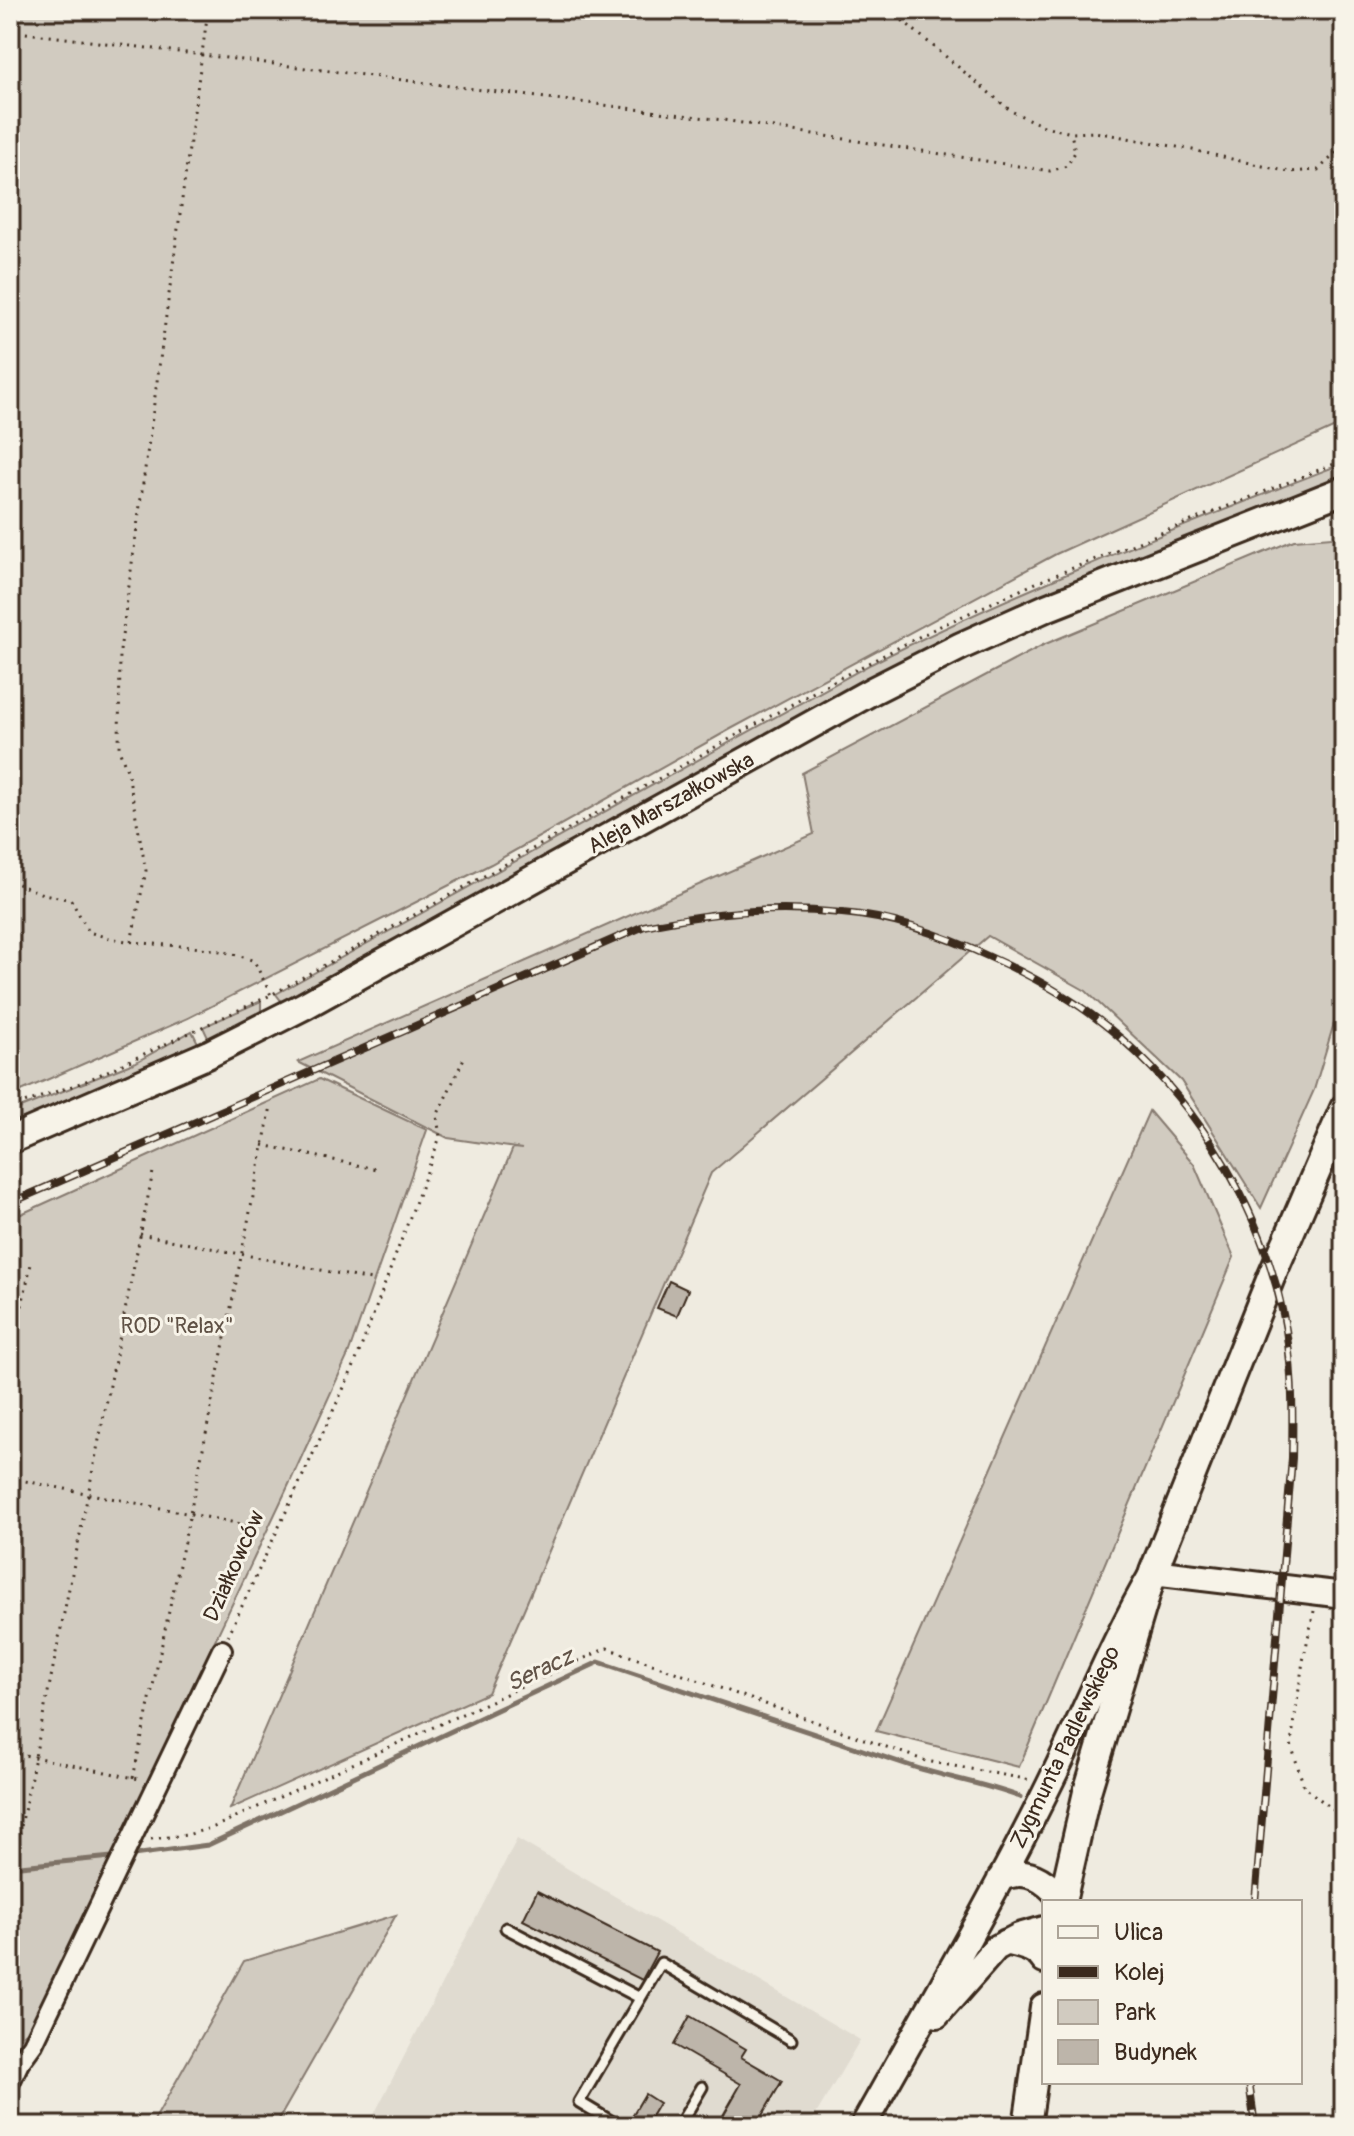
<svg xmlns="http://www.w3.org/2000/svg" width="1354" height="2136" font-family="Pangolin,sans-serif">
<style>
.built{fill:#e0dbd0}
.green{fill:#d1cbc0;stroke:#867a6f;stroke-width:2}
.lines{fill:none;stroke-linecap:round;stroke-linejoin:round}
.stream{stroke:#7e7266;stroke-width:5}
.building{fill:#bdb5aa;stroke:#3b2a1e;stroke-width:2}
.service-casing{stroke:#3b2a1e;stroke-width:15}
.minor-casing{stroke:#3b2a1e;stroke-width:24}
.tertiary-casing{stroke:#3b2a1e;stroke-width:30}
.secondary-casing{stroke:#3b2a1e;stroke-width:32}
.path{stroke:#3b2a1e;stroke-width:3;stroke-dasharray:2 6;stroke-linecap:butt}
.service{stroke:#f7f3e8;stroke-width:9}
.minor{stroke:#f7f3e8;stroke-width:18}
.tertiary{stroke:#f7f3e8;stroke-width:24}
.secondary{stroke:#f7f3e8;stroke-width:26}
.rail-casing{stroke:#3b2a1e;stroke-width:8}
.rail{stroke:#f7f3e8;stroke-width:5;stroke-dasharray:15;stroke-linecap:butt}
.labels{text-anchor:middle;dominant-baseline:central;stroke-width:6;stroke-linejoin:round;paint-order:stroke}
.street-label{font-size:22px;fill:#3b2a1e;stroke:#f7f3e8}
.park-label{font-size:22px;fill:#605246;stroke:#f7f3e8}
.water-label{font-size:24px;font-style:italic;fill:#625448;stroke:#f7f3e8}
</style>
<rect width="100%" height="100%" fill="#efebe0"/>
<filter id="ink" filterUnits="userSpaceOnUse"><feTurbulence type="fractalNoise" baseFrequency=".0125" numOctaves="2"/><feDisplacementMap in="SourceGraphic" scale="16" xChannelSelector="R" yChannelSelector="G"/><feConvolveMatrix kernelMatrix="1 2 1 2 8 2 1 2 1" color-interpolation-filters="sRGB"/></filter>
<g filter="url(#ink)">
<path class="built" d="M517,1839L860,2040L809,2126H368Z"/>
<path class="green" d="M10,10H1344V423L1056,554L729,730L491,864L188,1018L10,1096Z
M1344,463V475L1055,592L288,1002H282L276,994L871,664C1024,587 1185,525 1344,463Z
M1344,536V990L1314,1090L1261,1208L1181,1081L1086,991L988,936L711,1173L488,1693L230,1809L513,1148L522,1149L448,1138L298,1062L814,834L802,773L1043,645L1294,540Z
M261,1001V1014L209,1040L203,1027Z
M192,1031L199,1045L10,1127V1112L136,1062Z
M319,1079L427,1130L348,1355L291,1480L30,2030L23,2034L16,2050L11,2049L10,2052V1219Z
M1149,1111L1194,1164L1234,1257L1019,1767L876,1731Z
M396,1915L275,2126H151L244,1961Z"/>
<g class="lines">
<path class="stream" d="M133,1855L208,1845L599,1662C704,1697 809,1732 914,1767C949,1778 986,1784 1020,1797
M10,1867L112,1857"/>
</g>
<path class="building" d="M669,1281L688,1290L677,1316L657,1308Z
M537,1891L657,1952L642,1980L523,1920Z
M690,2016L746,2049L741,2057L782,2081L756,2126H717L741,2084L674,2045Z
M645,2094L659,2103L646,2125L632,2116Z"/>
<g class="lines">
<g class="service-casing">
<path id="service" d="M506,1928L640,1998
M619,2126L579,2102L661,1963L791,2040
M679,2126L702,2087"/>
</g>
<g class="minor-casing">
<path id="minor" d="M10,2082L19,2063L33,2044L222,1650"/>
</g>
<g class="tertiary-casing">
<path id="tertiary" d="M1000,1879C1026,1866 1046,1880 1062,1900
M1006,1942C1020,1946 1036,1948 1044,1961
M937,2015L996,1948L1019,1936L1044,1929
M863,2126C926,2013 992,1901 1049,1785C1084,1714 1113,1640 1153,1572L1344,1595"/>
</g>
<g class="secondary-casing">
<path id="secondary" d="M10,1140L209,1054L304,1006L874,690L961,646L1046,608L1344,490
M1062,1902L1087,1792L1153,1572L1272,1275L1344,1108
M1027,2126L1044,2007"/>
</g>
<path class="path" d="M890,10L1011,111L1041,125L1071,133L1095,132L1188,149L1289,172L1318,170L1331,158L1344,141
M10,31L723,120L1050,171L1067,166L1075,152L1071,133
M10,881L40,893L71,900L89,932C143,951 201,939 254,961L271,995
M131,942L146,871L128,773L119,749L120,651L208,10
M10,1108L86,1081L271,995L830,683L936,628L1038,582L1344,460
M263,1145L380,1170
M140,1234L371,1280
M10,1361L31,1264
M10,1478L256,1527
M1314,1611L1303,1661L1291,1744L1304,1787L1344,1818
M228,1636L354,1366L440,1137L437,1116L465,1056
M10,1752L139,1779
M133,1778L190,1514L271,1106
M151,1839L187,1835L214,1827L607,1648L926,1761L1031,1780
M10,1862L14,1861L153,1172"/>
<use href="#service" class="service"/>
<use href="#minor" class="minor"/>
<use href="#tertiary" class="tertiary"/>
<use href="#secondary" class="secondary"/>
<g class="rail-casing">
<path id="rail" d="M10,1203L644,926C714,912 771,906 842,913C894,917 945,936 992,958C1039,979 1085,1006 1124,1041C1202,1110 1262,1212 1283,1314C1293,1361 1293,1410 1292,1458L1255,1902
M1249,2082L1255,2126"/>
</g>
<use href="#rail" class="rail"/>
</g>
</g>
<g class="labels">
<g class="street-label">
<text transform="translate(671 803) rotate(-29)">Aleja Marszałkowska</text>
<text transform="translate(234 1566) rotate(-66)">Działkowców</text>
<text transform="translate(1065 1747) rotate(-64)">Zygmunta Padlewskiego</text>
</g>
<g class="park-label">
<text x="177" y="1326">ROD "Relax"</text>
</g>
<g class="water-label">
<text transform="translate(540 1670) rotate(-25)">Seracz</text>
</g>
</g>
<rect width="1354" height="2136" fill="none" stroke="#f7f3e8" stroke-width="40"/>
<rect x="20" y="20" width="1314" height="2096" fill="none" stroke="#3b2a1e" stroke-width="3" filter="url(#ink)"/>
<rect x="1042" y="1900" width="260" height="184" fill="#f7f3e8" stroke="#aca397" stroke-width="2"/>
<rect x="1058" y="1926" width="40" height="12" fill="#f7f3e8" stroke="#aca397" stroke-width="2"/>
<text x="1114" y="1940" font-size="24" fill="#3b2a1e">Ulica</text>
<rect x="1058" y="1966" width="40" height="12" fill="#3b2a1e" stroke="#aca397" stroke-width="2"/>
<text x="1114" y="1980" font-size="24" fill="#3b2a1e">Kolej</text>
<rect x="1058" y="2000" width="40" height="24" fill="#d1cbc0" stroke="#aca397" stroke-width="2"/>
<text x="1114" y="2020" font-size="24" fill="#3b2a1e">Park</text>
<rect x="1058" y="2040" width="40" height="24" fill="#bdb5aa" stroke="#aca397" stroke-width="2"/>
<text x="1114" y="2060" font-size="24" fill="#3b2a1e">Budynek</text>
</svg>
